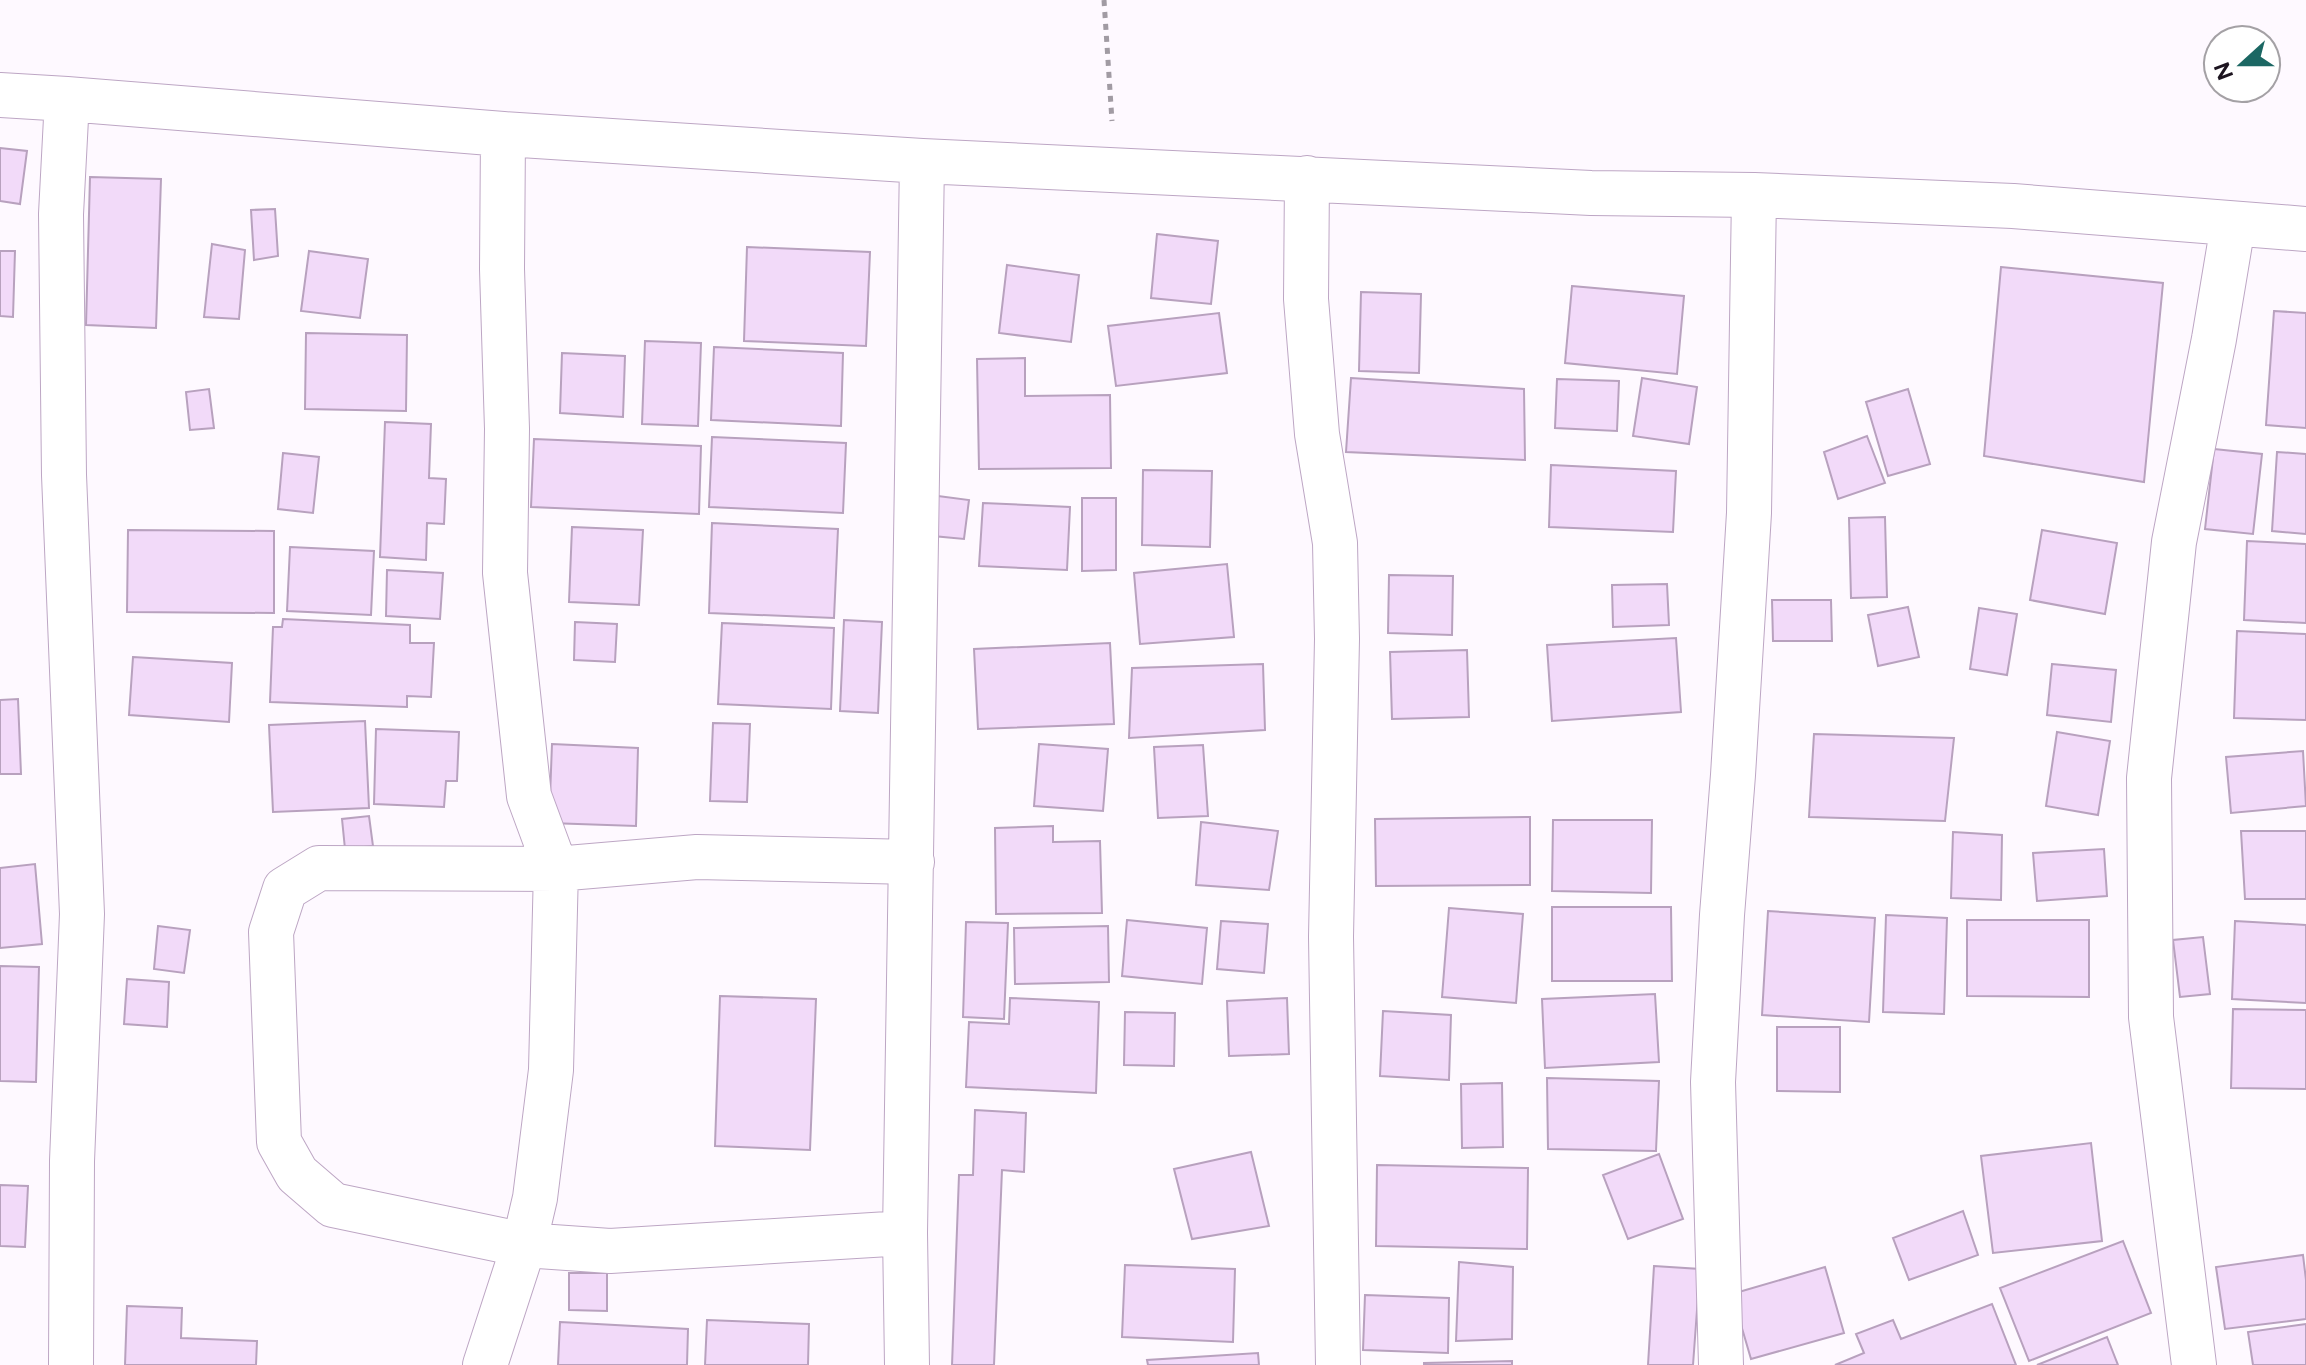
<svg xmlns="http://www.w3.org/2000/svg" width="2306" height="1365" font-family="Figtree,sans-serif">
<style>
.building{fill:#f2daf9;stroke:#b8a1be;stroke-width:2}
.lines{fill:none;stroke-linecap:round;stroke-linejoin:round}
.street-casing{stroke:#bda6c4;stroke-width:46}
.path{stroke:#a19ba3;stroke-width:5;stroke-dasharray:6 6;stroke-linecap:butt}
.street{stroke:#fff;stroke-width:44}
</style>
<rect width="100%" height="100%" fill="#fef9ff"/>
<path class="building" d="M0,148L27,151L20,204L0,201Z
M90,177L161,179L156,328L86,325Z
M275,209L278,256L254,260L251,210Z
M1157,234L1218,241L1211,304L1151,298Z
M212,244L245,250L239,319L204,317Z
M747,247L870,252L866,346L744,341Z
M0,251H15L13,317L0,316Z
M309,251L368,259L360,318L301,311Z
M1007,265L1079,275L1071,342L999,333Z
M2001,267L2163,283L2144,482L1984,456Z
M1572,286L1684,296L1677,374L1565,363Z
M1361,292L1421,294L1419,373L1359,371Z
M2274,311L2306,313V428L2266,425Z
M1219,313L1227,373L1116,386L1108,326Z
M306,333L407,335L406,411L305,409Z
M645,341L701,343L698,426L642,424Z
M714,347L843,353L841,426L711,420Z
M562,353L625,356L623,417L560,413Z
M1025,358V396L1110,395L1111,468L979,469L977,359Z
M1351,378L1524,389L1525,460L1346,452Z
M1642,378L1697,387L1689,444L1633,436Z
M1557,379L1619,381L1617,431L1555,428Z
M209,389L214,428L190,430L186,392Z
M1908,389L1930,464L1888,476L1866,402Z
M385,422L431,424L429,478L446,479L444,524L427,523L426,560L380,557Z
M1867,436L1885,483L1838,499L1824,452Z
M712,437L846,443L843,513L709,507Z
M534,439L701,446L699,514L531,507Z
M2214,449L2262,454L2253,534L2205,529Z
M2277,452L2306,454V534L2272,531Z
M283,453L319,457L313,513L278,509Z
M1551,465L1676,471L1673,532L1549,527Z
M1143,470L1212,471L1210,547L1142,545Z
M938,496L969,500L964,539L933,536Z
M1082,498H1116V570L1082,571Z
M983,503L1070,507L1067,570L979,566Z
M1885,517L1887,597L1851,598L1849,518Z
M712,523L838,529L834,618L709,613Z
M572,527L643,530L639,605L569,602Z
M128,530L274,531V613L127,612Z
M2042,530L2117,543L2105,614L2030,600Z
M2247,541L2306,544V623L2244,620Z
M290,547L374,551L371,615L287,611Z
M1227,564L1234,637L1140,644L1134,573Z
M387,570L443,573L440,619L386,616Z
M1389,575L1453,576L1452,635L1388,633Z
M1667,584L1669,625L1613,627L1612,585Z
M1772,600H1831L1832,641H1773Z
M1908,607L1919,657L1878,666L1868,615Z
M1979,608L2017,614L2007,675L1970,669Z
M283,619L410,625V643H434L431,697L407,696V707L270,702L273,627H282Z
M844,620L882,622L878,713L840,711Z
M575,622L617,624L615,662L574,660Z
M722,623L834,628L831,709L718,704Z
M2237,631L2306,634V720L2234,718Z
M1676,638L1681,712L1552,721L1547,645Z
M1110,643L1114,724L978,729L974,649Z
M1467,650L1469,717L1392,719L1390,652Z
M133,657L232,663L229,722L129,715Z
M1263,664L1265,730L1129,738L1132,668Z
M2052,664L2116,670L2111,722L2047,715Z
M18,699L21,774H0V700Z
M365,721L369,808L273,812L269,725Z
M713,723L750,724L747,802L710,801Z
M376,729L459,732L457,781H446L444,807L374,804Z
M2057,732L2110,741L2098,815L2046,806Z
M1814,734L1954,738L1945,821L1809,817Z
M552,744L638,748L636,826L549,823Z
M1039,744L1108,749L1103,811L1034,806Z
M1203,745L1208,816L1158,818L1154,747Z
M2303,751L2306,806L2231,813L2226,757Z
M369,816L373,846L345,849L342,819Z
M1530,817V885L1376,886L1375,819Z
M1553,820H1652L1651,893L1552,891Z
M1201,822L1278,831L1269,890L1196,885Z
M1053,826V842L1100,841L1102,913L996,914L995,828Z
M2241,831H2306V899H2245Z
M1953,832L2002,835L2001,900L1951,898Z
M2104,849L2107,896L2037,901L2033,853Z
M35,864L42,944L0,948V868Z
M1552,907H1671L1672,981H1552Z
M1449,908L1523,914L1516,1003L1442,997Z
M1768,911L1875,918L1869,1022L1762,1015Z
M1886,915L1947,918L1944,1014L1883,1012Z
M1127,920L1207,928L1202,984L1122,976Z
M1967,920H2089V997L1967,996Z
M1221,921L1268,924L1264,973L1217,969Z
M2235,921L2306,925V1003L2232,999Z
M966,922L1008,923L1004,1019L963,1017Z
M158,926L190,930L184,973L154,969Z
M1108,926L1109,982L1015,984L1014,928Z
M2203,937L2210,994L2180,997L2173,940Z
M0,966L39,967L36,1082L0,1081Z
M127,979L169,982L167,1027L124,1024Z
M1655,994L1659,1062L1545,1068L1542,999Z
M720,996L816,999L810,1150L715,1146Z
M1010,998L1099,1002L1096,1093L966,1087L969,1022L1009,1024Z
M1287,998L1289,1054L1229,1056L1227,1001Z
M2233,1009L2306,1010V1089L2231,1088Z
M1383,1011L1451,1015L1449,1080L1380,1076Z
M1125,1012L1175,1013L1174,1066L1124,1065Z
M1777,1027H1840V1092L1777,1091Z
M1547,1078L1659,1081L1656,1151L1548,1149Z
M1502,1083L1503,1147L1462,1148L1461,1084Z
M975,1110L1026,1113L1024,1172L1002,1170L994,1365H952L959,1175H973Z
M2091,1143L2102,1241L1993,1253L1981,1156Z
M1251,1152L1269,1226L1192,1239L1174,1169Z
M1659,1154L1683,1219L1628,1239L1603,1175Z
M1377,1165L1528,1168L1527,1249L1376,1246Z
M0,1185L28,1186L25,1247L0,1246Z
M1963,1211L1978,1255L1909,1280L1893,1238Z
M2123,1241L2151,1313L2029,1361L2000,1288Z
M2303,1255L2306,1280V1319L2225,1329L2216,1267Z
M1459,1262L1513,1267L1512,1339L1456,1341Z
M1125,1265L1235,1269L1233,1342L1122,1337Z
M1654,1266L1700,1269L1693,1365H1648Z
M1825,1267L1844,1333L1751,1359L1732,1294Z
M569,1273H607V1311L569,1310Z
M1365,1295L1449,1298L1448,1353L1363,1350Z
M1992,1304L2016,1365H1835L1864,1353L1856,1334L1893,1320L1901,1339Z
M127,1306L182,1308L181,1338L257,1341L256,1365H125Z
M707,1320L809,1324L808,1365H705Z
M560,1322L688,1329L687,1365H558Z
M2306,1324V1365H2253L2248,1332Z
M2107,1337L2118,1365H2037Z
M1258,1353L1259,1365H1148L1147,1360Z
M1512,1361V1365H1424V1363Z"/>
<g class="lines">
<g class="street-casing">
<path id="street" d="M0,95L67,99L503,134L922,161L1591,193L1754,195L2013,206L2306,229
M67,99L61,214L64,475L82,914L72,1161L71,1365
M1307,178L1306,299L1317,434L1335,543L1337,639L1331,937L1338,1365
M905,1233L610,1251L524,1245L333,1205L297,1174L279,1142L271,932L285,889L319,868L556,869L697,857L912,862
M485,1365L524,1245L535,1198L551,1070L556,869L529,796L505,573L507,429L502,269L503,134
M907,1365L905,1233L922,161
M1721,1365L1713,1082L1722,915L1733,775L1749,513L1754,195
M2194,1365L2151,1017L2149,778L2174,542L2214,339L2233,225"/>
</g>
<path class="path" d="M1104,0L1112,121"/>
<use href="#street" class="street"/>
</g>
<g transform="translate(2242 64) rotate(249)"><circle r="38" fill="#ffffff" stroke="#a4a1a5" stroke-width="2"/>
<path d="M0-6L14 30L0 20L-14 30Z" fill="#1b6763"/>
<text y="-12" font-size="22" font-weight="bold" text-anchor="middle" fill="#1c141f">N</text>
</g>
</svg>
